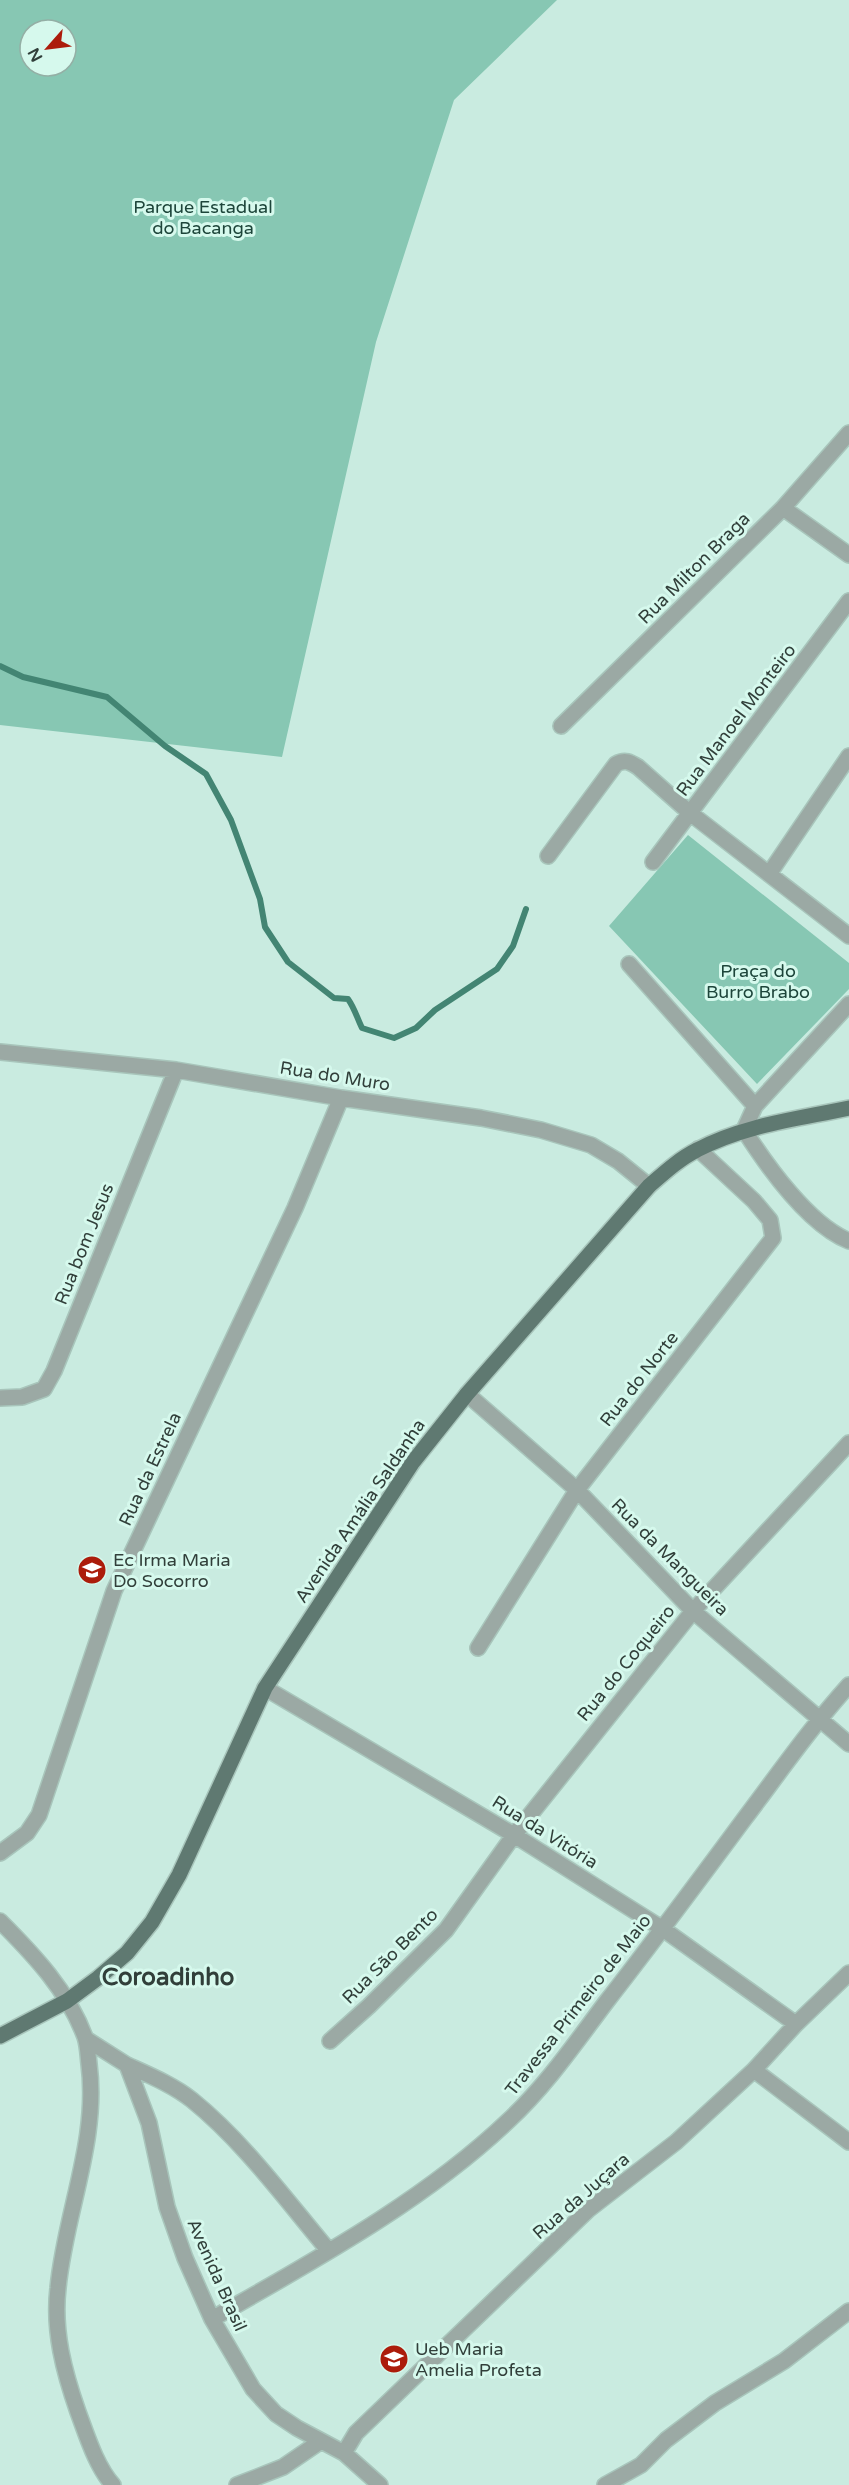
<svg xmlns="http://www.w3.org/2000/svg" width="849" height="2485" font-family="'Varela Round',sans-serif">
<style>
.green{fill:#87c7b3;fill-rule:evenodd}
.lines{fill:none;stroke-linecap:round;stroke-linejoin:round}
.stream{stroke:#438573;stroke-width:6}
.minor-casing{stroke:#a8c5bb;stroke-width:18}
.major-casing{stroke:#a8c5bb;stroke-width:18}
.minor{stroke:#9ba9a4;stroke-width:15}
.major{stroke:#5f7971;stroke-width:15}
.labels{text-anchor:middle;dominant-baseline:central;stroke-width:6;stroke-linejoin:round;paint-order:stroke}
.park-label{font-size:18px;fill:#1d453a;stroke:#d6f9ed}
.street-label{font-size:18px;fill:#313f3a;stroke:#d6f9ed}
.poi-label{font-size:18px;fill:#313f3a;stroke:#d6f9ed;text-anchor:start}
.district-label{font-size:24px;font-weight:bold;fill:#313f3a;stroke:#d6f9ed}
</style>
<rect width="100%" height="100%" fill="#c9ebe0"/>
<path class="green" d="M0,0H557L454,100L376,342L282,757L0,725ZM30,30H66V66H30Z
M688,835L849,963V989L757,1084L609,926Z"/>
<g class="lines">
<path class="stream" d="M0,666L23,677L107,697L165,746L206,774L231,820L260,899L265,927L288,962L334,998L348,999C355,1009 357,1018 362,1028L394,1038L416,1028L435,1010L497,969L513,946L526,909"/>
<g class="minor-casing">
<path id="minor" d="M783,508L849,555
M561,726L783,508L849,433
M548,856L616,764C625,759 630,762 638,767L690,813L849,936
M653,862L849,601
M769,874L849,756
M629,964L755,1106
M849,1004L755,1106L744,1130C767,1166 809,1225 849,1241
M0,1052L176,1070L341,1098L481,1118L541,1130L591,1145L618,1161L649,1186
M467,1394L577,1490L693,1611L849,1744
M0,1398L22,1397L44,1389L54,1371L176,1070
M478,1648L577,1490L773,1238L770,1220L754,1201L698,1149
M265,1688L514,1835L663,1929L796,2024
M0,1853L27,1833L39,1815L114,1591L295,1208L341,1098
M0,1921C34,1955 68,1991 85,2037C88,2046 88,2056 89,2064C99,2140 65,2213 58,2288C53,2331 64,2372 78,2412C87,2436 96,2466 113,2485
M86,2039L127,2065L149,2123L167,2207L185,2258L212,2319L253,2389L276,2414L297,2428L344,2453L380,2485
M330,2041L369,2006L446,1930L514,1835L693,1611L849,1443
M127,2065C149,2075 173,2085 192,2100C244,2142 286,2200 329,2251
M754,2070L849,2142
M212,2319C313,2261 424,2201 508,2121C546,2086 576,2042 607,2001C654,1941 699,1880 745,1818C779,1773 811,1727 849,1685
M344,2453L356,2433L588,2210L676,2142L754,2070L796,2024L849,1973
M237,2485L283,2467L321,2441
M605,2485L641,2465L666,2440L715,2403L784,2361L849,2311"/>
</g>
<g class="major-casing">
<path id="major" d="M0,2036L67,2001L98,1978L127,1953L152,1922L179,1875L265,1688L413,1462L467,1394L649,1186C664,1173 679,1159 697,1150C744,1125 798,1119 849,1108"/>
</g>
<use href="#minor" class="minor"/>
<use href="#major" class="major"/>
</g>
<defs>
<g id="school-disc" transform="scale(1.5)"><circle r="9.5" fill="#ac1c0b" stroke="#d6f9ed"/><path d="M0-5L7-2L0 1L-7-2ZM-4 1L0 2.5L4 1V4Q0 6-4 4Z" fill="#fff"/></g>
</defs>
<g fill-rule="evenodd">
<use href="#school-disc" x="92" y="1570"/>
<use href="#school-disc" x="394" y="2359"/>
</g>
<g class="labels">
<g class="park-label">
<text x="203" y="207">Parque Estadual<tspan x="203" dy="21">do Bacanga</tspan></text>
<text x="758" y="971">Praça do<tspan x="758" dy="21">Burro Brabo</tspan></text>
</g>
<g class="street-label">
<text transform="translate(694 568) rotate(-45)">Rua Milton Braga</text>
<text transform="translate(736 720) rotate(-53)">Rua Manoel Monteiro</text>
<text transform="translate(335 1076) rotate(9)">Rua do Muro</text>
<text transform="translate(84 1244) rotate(-68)">Rua bom Jesus</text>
<text transform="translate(639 1379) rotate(-52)">Rua do Norte</text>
<text transform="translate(150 1469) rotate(-65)">Rua da Estrela</text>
<text transform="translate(360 1511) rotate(-56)">Avenida Amália Saldanha</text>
<text transform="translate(670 1557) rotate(45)">Rua da Mangueira</text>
<text transform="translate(626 1663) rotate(-51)">Rua do Coqueiro</text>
<text transform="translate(545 1832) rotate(32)">Rua da Vitória</text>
<text transform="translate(390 1956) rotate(-45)">Rua São Bento</text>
<text transform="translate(578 2005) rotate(-52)">Travessa Primeiro de Maio</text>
<text transform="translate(581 2196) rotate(-41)">Rua da Juçara</text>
<text transform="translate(217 2275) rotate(66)">Avenida Brasil</text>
</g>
<g class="poi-label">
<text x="113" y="1560">Ec Irma Maria<tspan x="113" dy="21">Do Socorro</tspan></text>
<text x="415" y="2349">Ueb Maria<tspan x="415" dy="21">Amelia Profeta</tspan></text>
</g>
<g class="district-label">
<text x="168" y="1977">Coroadinho</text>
</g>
</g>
<g transform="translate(48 48) rotate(242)"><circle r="28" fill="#d6f9ed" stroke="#94afa5" stroke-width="1.5"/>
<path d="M0-4.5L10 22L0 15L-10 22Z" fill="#ac1c0b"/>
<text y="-9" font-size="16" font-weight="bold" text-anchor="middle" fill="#313f3a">N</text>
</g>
</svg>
